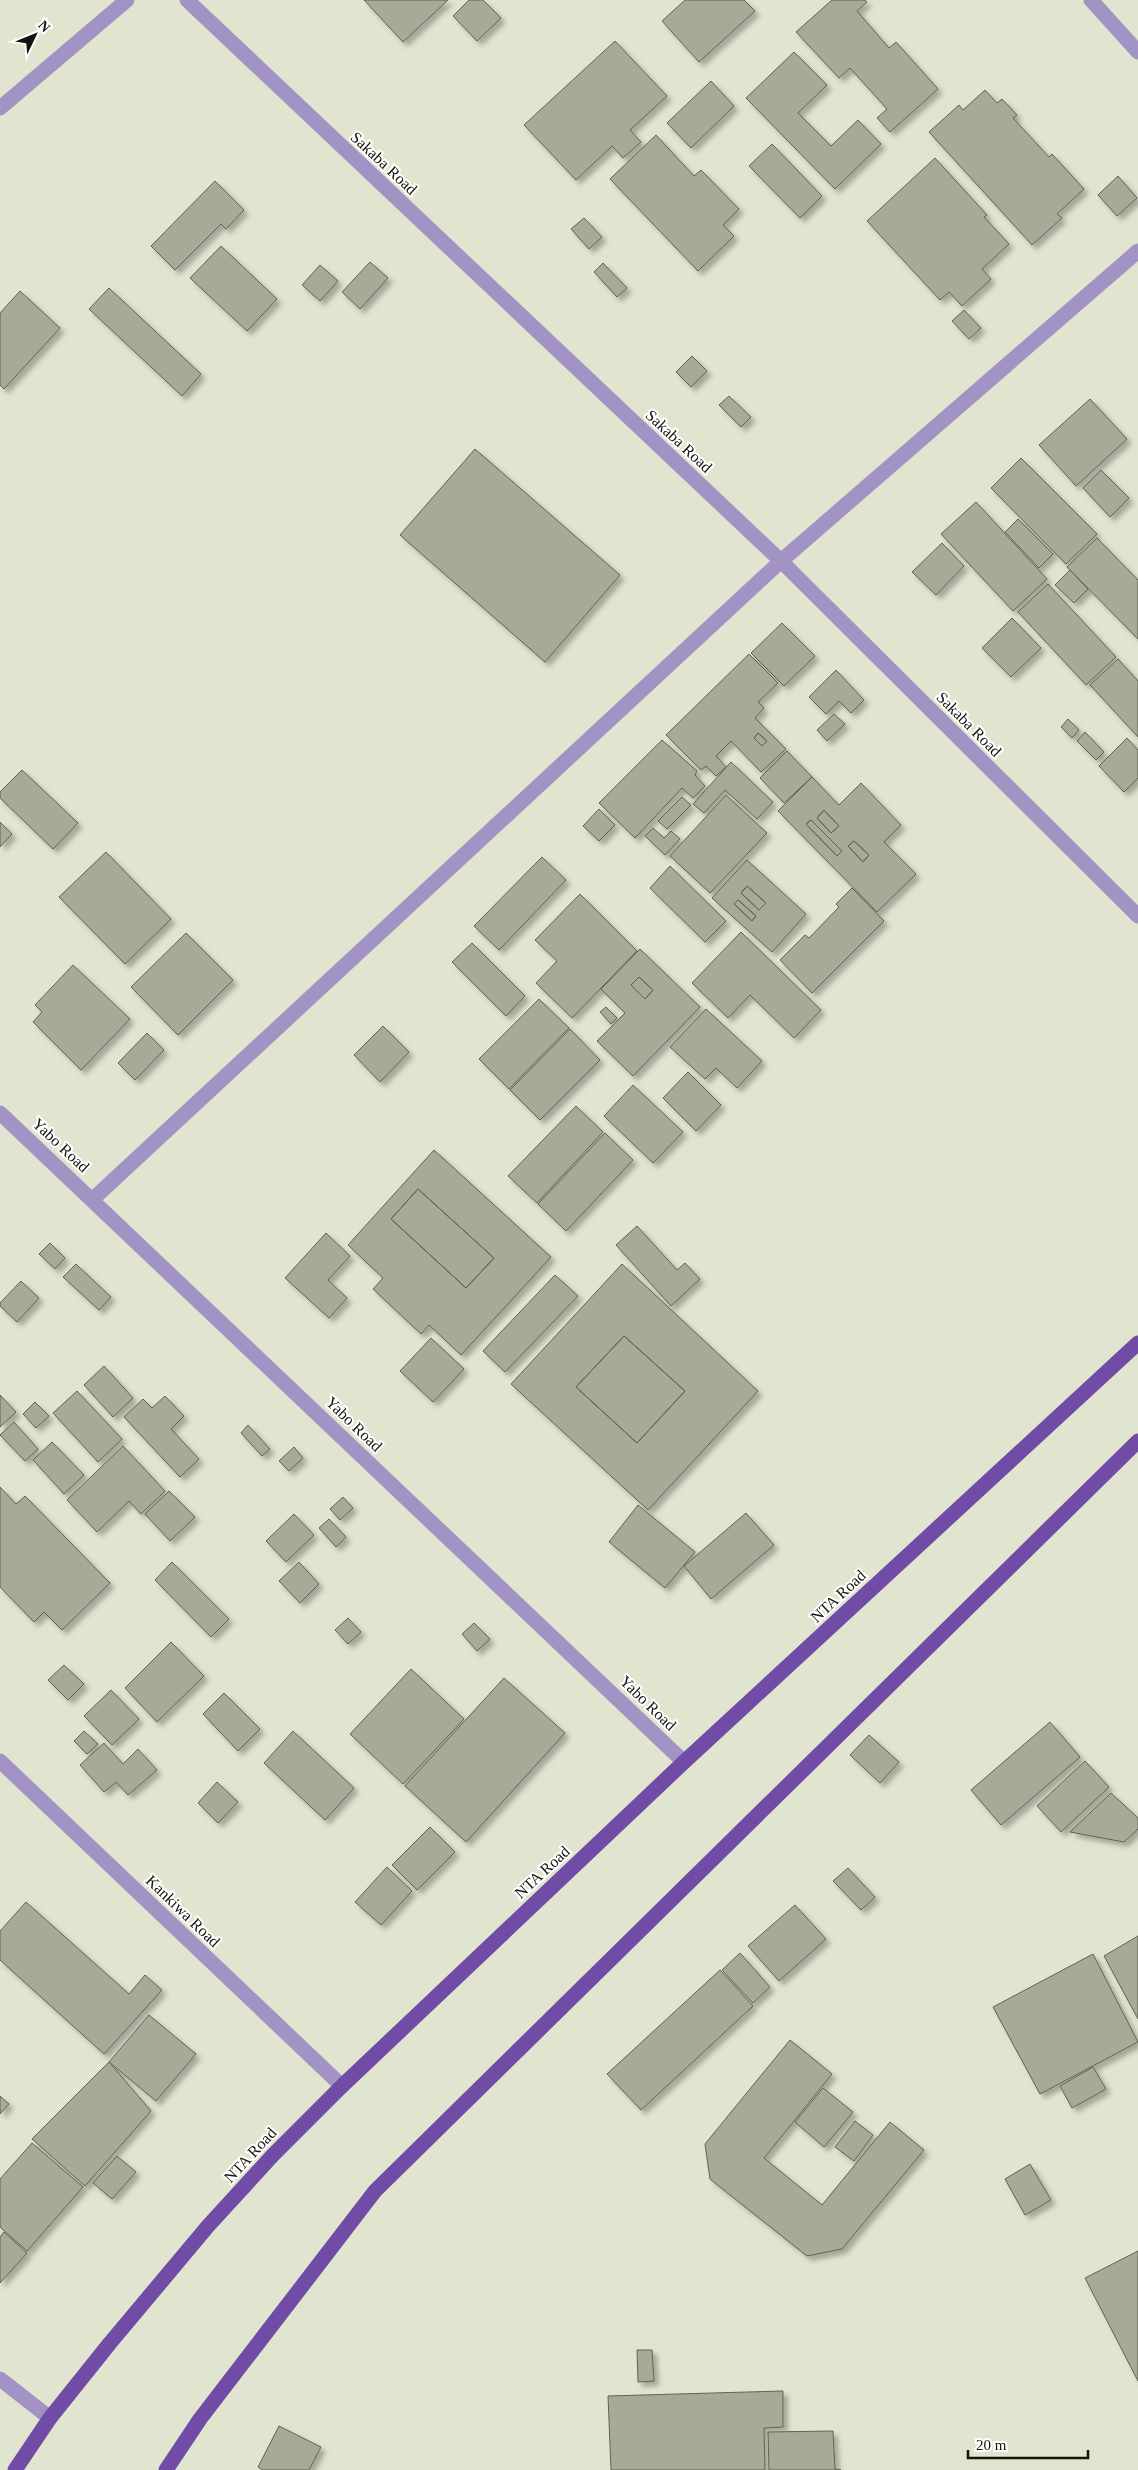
<svg xmlns="http://www.w3.org/2000/svg" width="1138" height="2470" font-family="'Times New Roman',serif">
<style>
.building{fill:#a7aa96;stroke:#606350;fill-rule:evenodd;filter:url(#shadow)}
.lines{fill:none;stroke-linecap:round;stroke-linejoin:round}
.minor{stroke:#a392c4;stroke-width:15}
.major{stroke:#704ca6;stroke-width:15}
.labels{text-anchor:middle;dominant-baseline:central;stroke-width:4;stroke-linejoin:round;paint-order:stroke}
.street-label{font-size:16px;fill:#13140d;stroke:#fff}
</style>
<defs>
<filter id="shadow"><feDropShadow dx="4.5" dy="4.5" stdDeviation="2.5" flood-color="#0004"/></filter>
</defs>
<rect width="100%" height="100%" fill="#e1e5d0"/>
<path class="building" d="M364,0H448L403,42Z
M469,0H483L501,18L477,41L453,16Z
M685,0H744L755,11L699,62L662,21Z
M832,0H865L867,2L857,11L889,48L896,42L938,89L890,132L877,118L887,109L850,68L839,78L796,32Z
M615,41L667,96L630,130L641,142L623,158L612,146L576,180L524,125Z
M794,52L827,85L798,113L831,146L858,120L881,144L835,189L746,98Z
M711,81L734,106L691,148L667,123Z
M985,90L997,103L1002,99L1017,115L1013,118L1049,157L1052,154L1084,189L1057,214L1062,218L1032,245L929,132L959,105L963,110Z
M656,135L694,176L701,170L739,209L723,225L734,236L698,271L610,179Z
M772,144L822,196L800,218L749,166Z
M935,158L987,215L984,217L1009,244L982,269L991,279L962,306L949,292L940,300L867,221Z
M1118,176L1137,198L1117,216L1098,195Z
M215,181L244,210L226,229L221,224L175,270L151,246Z
M584,218L602,237L589,249L571,229Z
M221,246L277,299L247,331L190,278Z
M370,262L388,278L360,309L342,292Z
M603,263L627,288L617,297L594,272Z
M320,265L338,281L320,301L302,285Z
M109,288L201,374L182,396L89,309Z
M20,291L60,328L4,389L0,385V313Z
M964,310L981,328L969,339L952,321Z
M692,356L707,371L691,387L676,372Z
M729,396L751,417L741,427L719,405Z
M1090,399L1127,439L1076,486L1039,445Z
M475,449L620,575L545,662L400,535Z
M1021,458L1097,534L1066,564L991,488Z
M1101,470L1129,498L1110,517L1083,488Z
M976,502L1047,579L1013,611L941,534Z
M1018,519L1053,554L1039,568L1005,532Z
M1097,538L1138,580V639L1067,567Z
M942,543L964,566L936,595L912,572Z
M1070,570L1088,589L1074,603L1055,585Z
M1048,584L1116,657L1086,685L1018,612Z
M1012,618L1041,648L1011,677L982,648Z
M782,623L815,656L784,686L751,653Z
M749,654L778,683L758,702L764,708L755,718L786,749L761,772L731,741L716,756L726,767L716,776L706,766L701,770L666,735ZM758,733L767,741L762,746L754,738Z
M1118,659L1138,681V737L1090,685Z
M836,670L864,700L851,713L839,701L826,714L809,697Z
M834,714L845,724L827,741L817,730Z
M1068,719L1079,730L1072,738L1061,727Z
M1085,732L1104,752L1096,760L1077,741Z
M758,733L767,741L762,746L754,738Z
M1127,738L1138,750V778L1124,792L1099,766Z
M662,740L697,771L695,775L705,786L693,798L682,788L635,838L599,803Z
M787,751L812,777L784,803L760,778Z
M731,762L773,802L757,819L725,790L704,813L693,804Z
M22,770L78,823L53,849L0,798V792Z
M812,777L839,805L861,783L901,825L884,842L916,874L877,912L778,811ZM824,810L839,826L831,833L817,818ZM811,820L842,851L837,856L806,824ZM854,841L869,855L863,862L848,846Z
M726,795L767,833L710,893L670,856Z
M682,797L691,805L667,829L658,821Z
M599,809L615,825L599,841L583,826Z
M824,810L839,826L831,833L817,818Z
M811,820L842,851L837,856L806,824Z
M0,822L12,834L0,847Z
M653,828L664,838L671,831L680,839L665,855L645,836Z
M854,841L869,855L863,862L848,846Z
M106,852L171,919L125,964L59,897Z
M542,857L566,880L499,950L474,926Z
M747,860L806,914L772,952L712,898ZM747,886L766,903L759,910L741,893ZM738,900L756,916L752,921L734,904Z
M670,866L726,921L705,942L650,888Z
M747,886L766,903L759,910L741,893Z
M852,888L884,921L812,993L780,960L805,935L809,938L839,907L836,904Z
M580,894L637,951L572,1018L536,983L557,961L535,940Z
M738,900L756,916L752,921L734,904Z
M741,932L821,1010L794,1038L750,995L728,1018L692,983Z
M186,933L233,980L178,1035L131,987Z
M472,943L525,996L506,1016L452,962Z
M640,949L700,1007L633,1076L597,1041L625,1013L601,989ZM639,977L653,990L645,999L631,985Z
M73,965L130,1019L81,1070L33,1022L42,1012L35,1005Z
M639,977L653,990L645,999L631,985Z
M539,999L569,1028L509,1089L479,1059Z
M606,1007L617,1018L611,1024L600,1012Z
M706,1009L762,1061L737,1088L716,1068L705,1079L670,1047Z
M383,1026L409,1052L380,1082L354,1055Z
M570,1029L600,1060L540,1120L510,1090Z
M147,1033L164,1050L135,1080L118,1063Z
M688,1072L721,1105L696,1131L663,1098Z
M633,1085L683,1132L653,1163L604,1116Z
M576,1106L603,1132L537,1203L508,1176Z
M605,1133L633,1160L566,1231L538,1204Z
M434,1150L551,1257L461,1355L429,1325L421,1334L373,1289L383,1278L348,1245ZM418,1189L494,1258L466,1288L391,1219Z
M418,1189L494,1258L466,1288L391,1219Z
M637,1226L677,1270L685,1263L700,1279L671,1306L616,1245Z
M326,1233L350,1256L328,1280L347,1298L329,1318L285,1278Z
M50,1243L65,1258L55,1269L39,1254Z
M76,1264L111,1297L99,1310L63,1277Z
M622,1264L758,1391L648,1510L511,1384ZM624,1336L685,1391L637,1443L576,1387Z
M555,1275L578,1296L505,1372L483,1351Z
M21,1281L39,1298L17,1322L0,1306V1303Z
M624,1336L685,1391L637,1443L576,1387Z
M431,1338L464,1369L433,1402L400,1371Z
M104,1366L133,1398L113,1417L84,1385Z
M77,1391L122,1439L98,1462L53,1413Z
M0,1395L16,1412L0,1427Z
M165,1396L184,1416L171,1429L199,1459L180,1477L124,1417L143,1399L152,1408Z
M35,1402L49,1416L36,1428L23,1414Z
M14,1422L38,1449L25,1461L0,1435Z
M248,1425L270,1449L262,1456L241,1433Z
M52,1442L84,1475L64,1494L33,1460Z
M123,1446L165,1491L141,1514L129,1501L97,1532L67,1500Z
M294,1447L303,1458L289,1471L279,1461Z
M0,1487L16,1504L25,1496L110,1583L62,1630L44,1612L34,1622L0,1587Z
M169,1491L195,1517L170,1541L145,1514Z
M343,1497L353,1508L340,1520L330,1509Z
M638,1505L695,1552L665,1588L609,1542Z
M746,1513L774,1545L711,1599L684,1566Z
M294,1514L314,1535L286,1562L266,1541Z
M329,1519L346,1537L336,1547L319,1528Z
M172,1562L229,1619L211,1637L155,1580Z
M299,1562L319,1584L300,1603L279,1581Z
M348,1618L361,1632L348,1644L335,1630Z
M474,1623L490,1639L477,1651L462,1634Z
M171,1642L204,1676L157,1722L125,1688Z
M64,1665L84,1684L68,1700L48,1680Z
M411,1669L464,1719L403,1784L350,1734Z
M504,1678L565,1733L466,1842L405,1786Z
M111,1690L139,1719L112,1745L84,1716Z
M224,1693L260,1729L238,1751L203,1714Z
M1050,1722L1080,1757L1001,1825L971,1790Z
M84,1731L98,1744L87,1754L74,1741Z
M293,1731L354,1788L325,1820L264,1763Z
M869,1735L899,1762L880,1783L850,1755Z
M104,1743L123,1764L138,1749L157,1770L128,1795L116,1782L104,1792L80,1765Z
M1085,1761L1109,1787L1061,1832L1037,1806Z
M217,1782L238,1802L218,1823L198,1803Z
M1111,1793L1138,1818V1829L1124,1842L1070,1832Z
M430,1827L455,1852L417,1890L392,1865Z
M387,1867L412,1891L381,1925L355,1902Z
M848,1868L875,1897L861,1910L833,1881Z
M26,1902L129,1994L145,1975L162,1990L104,2054L0,1960V1931Z
M795,1905L826,1939L779,1981L748,1946Z
M1138,1936V2019L1104,1956Z
M740,1953L770,1987L753,2003L722,1970Z
M1093,1954L1138,2042L1040,2094L993,2007Z
M720,1970L753,2006L641,2110L607,2074Z
M149,2015L196,2054L156,2101L109,2062Z
M790,2040L832,2074L764,2158L822,2205L890,2122L924,2150L842,2249L807,2256L710,2179L705,2144Z
M109,2062L151,2111L85,2186L32,2139Z
M1093,2067L1106,2089L1072,2108L1060,2086Z
M823,2088L853,2112L824,2147L795,2122Z
M0,2096L9,2104L0,2114Z
M855,2121L873,2135L854,2161L835,2147Z
M32,2143L83,2187L27,2251L0,2227V2179Z
M117,2156L136,2172L112,2199L93,2183Z
M1030,2164L1051,2200L1025,2215L1005,2179Z
M4,2232L27,2253L0,2283V2237Z
M1138,2251V2381L1085,2278Z
M637,2350H652L654,2381L638,2382Z
M783,2391V2427L764,2428L765,2470H611L608,2396Z
M279,2426L321,2447L309,2470H263L258,2467Z
M833,2431L835,2469L841,2470H769L768,2432Z"/>
<g class="lines">
<path class="minor" d="M187,0L781,561L1138,916
M1091,0L1138,52
M0,108L127,0
M0,1113L684,1762
M93,1199L781,561L1138,251
M0,1761L342,2086
M0,2379L50,2418"/>
<path class="major" d="M15,2470L50,2418L110,2343L208,2226L273,2155L342,2086L684,1762L1138,1343
M166,2470L200,2419L375,2191L1138,1441"/>
</g>
<g class="labels">
<g class="street-label">
<text transform="translate(384 163) rotate(43)">Sakaba Road</text>
<text transform="translate(679 441) rotate(43)">Sakaba Road</text>
<text transform="translate(969 724) rotate(45)">Sakaba Road</text>
<text transform="translate(61 1145) rotate(43)">Yabo Road</text>
<text transform="translate(354 1424) rotate(44)">Yabo Road</text>
<text transform="translate(838 1596) rotate(-43)">NTA Road</text>
<text transform="translate(648 1703) rotate(44)">Yabo Road</text>
<text transform="translate(542 1872) rotate(-43)">NTA Road</text>
<text transform="translate(183 1911) rotate(44)">Kankiwa Road</text>
<text transform="translate(250 2155) rotate(-47)">NTA Road</text>
</g>
</g>
<g transform="translate(35 35) rotate(47)" stroke="#ffffff" stroke-width="4" paint-order="stroke">
<path d="M0-4L9 19L0 12L-9 19Z" fill="#13140d"/>
<text y="-8" font-size="14" font-weight="bold" text-anchor="middle" fill="#13140d">N</text>
</g>
<path d="M968 2450v8h120v-8" fill="none" stroke="#13140d" stroke-width="2.5"/>
<text x="976" y="2450" font-size="15" fill="#13140d" stroke="#ffffff" stroke-width="4" paint-order="stroke">20 m</text>
</svg>
